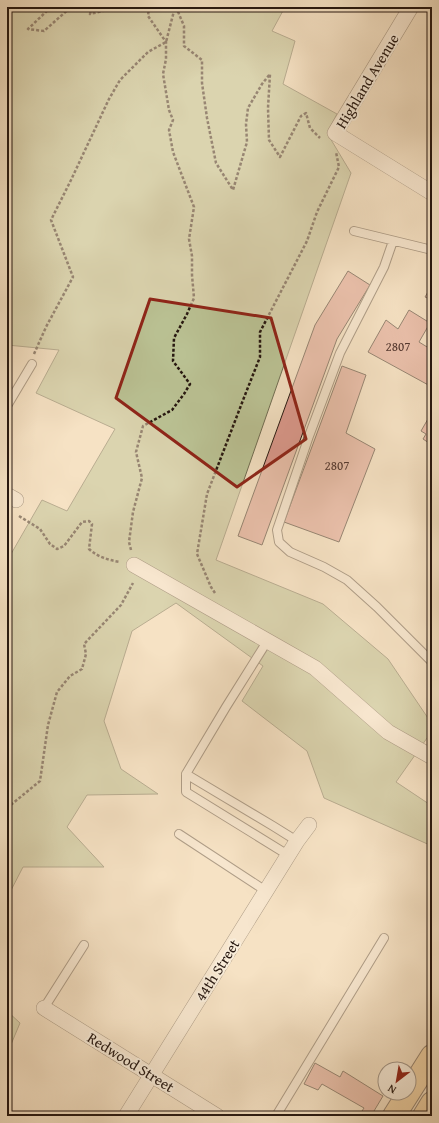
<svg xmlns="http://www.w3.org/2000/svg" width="439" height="1123" font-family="'Gentium Book Plus',serif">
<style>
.green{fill:#bbc395;stroke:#706d52}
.building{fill:#dd9a8e;stroke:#261710}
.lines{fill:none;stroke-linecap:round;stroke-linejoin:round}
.service-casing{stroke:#5a4a3d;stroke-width:10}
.minor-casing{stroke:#5a4a3d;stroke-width:16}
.primary-casing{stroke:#261710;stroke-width:24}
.path{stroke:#261710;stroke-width:2.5;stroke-dasharray:3 2;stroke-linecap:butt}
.service{stroke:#f8ecd9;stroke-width:8}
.minor{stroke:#f8ecd9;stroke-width:15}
.primary{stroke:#eac182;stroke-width:22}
.marked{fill:none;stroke:#8f2418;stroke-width:3;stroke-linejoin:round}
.labels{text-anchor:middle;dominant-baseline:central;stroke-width:4;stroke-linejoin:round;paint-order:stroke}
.number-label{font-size:13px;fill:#543830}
.street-label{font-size:15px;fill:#261710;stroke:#f8ecd9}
</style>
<rect width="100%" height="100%" fill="#f5e2c4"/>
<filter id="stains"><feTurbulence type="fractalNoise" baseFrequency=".005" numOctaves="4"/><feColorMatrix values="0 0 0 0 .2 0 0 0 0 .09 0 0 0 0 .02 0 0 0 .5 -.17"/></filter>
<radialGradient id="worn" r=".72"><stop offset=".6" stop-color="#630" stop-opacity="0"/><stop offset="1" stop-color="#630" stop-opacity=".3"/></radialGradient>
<path class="green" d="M7,7H285L272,31L295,41L283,84L337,114L327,133L351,173L216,560L323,604L388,659L432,724V731L396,782L432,806V846L324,798L307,751L242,701L263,666L176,603L132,631L104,721L121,769L158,794L87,795L67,827L104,867H23L7,898V561L42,500L67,511L115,429L36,393L59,350L7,345Z
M7,1011L20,1023L7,1054Z"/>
<path class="building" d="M348,271L370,285L337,339L262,545L238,536L315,325Z
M432,285V300L425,297Z
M409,310L430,323L419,342L432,350V387L368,352L386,320L398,329Z
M342,366L366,375L346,433L375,449L339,542L284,522Z
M432,412V445L423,439L426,434L421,431Z
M315,1063L340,1077L343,1071L383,1096L371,1116H369L362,1111L364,1108L322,1084L318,1090L304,1084Z"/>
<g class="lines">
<g class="service-casing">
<path id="service" d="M354,231L432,250
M393,241L384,267L340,353L309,436L277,530L279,542L290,552L324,567L347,580L377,607L432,662
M7,406L32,364
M268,640L226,707L186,774L273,826L297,841
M186,774V792L288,855
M179,834L266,891
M44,1008L84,945
M276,1116L384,938"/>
</g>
<g class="minor-casing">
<path id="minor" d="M411,7L335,133L432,193
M7,495L16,500
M134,565L315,668L388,732L432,757
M44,1008L217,1116
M126,1116L297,841L309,825"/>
</g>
<g class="primary-casing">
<path id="primary" d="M394,1116L432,1056
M424,1116L432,1103"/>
</g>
<path class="path" d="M51,7L28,29L44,31L71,7
M92,7L90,14L103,11L109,7
M176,7L184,26V46L202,60V83L207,118L216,163L233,190L247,142L246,124L248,108L262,84L270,74L268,108L269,140L280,157L301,116L306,113L310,128L320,138
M34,354L46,327L73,277L51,220L71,180L109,99L120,80L148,52L166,42L175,7
M19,516L40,529L50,544L57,549L64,546L82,522L89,521L92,524L89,549C98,557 108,560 120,562
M131,550L129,542L133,512L142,478L136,452L143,426L172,410L184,394L190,384L173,361L174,338L187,314L194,298L192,275V256L189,239L194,207L173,152L169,130L173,120L169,110L163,74L166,59V42L148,16L149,7
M215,593L211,587L197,554L207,494L245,395L260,357V332L307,241L317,212L339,167L336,152
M7,808L40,781L48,725L57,692L70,676L82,669L86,654L84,644L121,605L133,583"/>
<use href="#service" class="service"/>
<use href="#minor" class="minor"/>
<use href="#primary" class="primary"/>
</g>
<path d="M0 0H439V1123H0ZM150,299L271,318L306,439L237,487L116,398Z" fill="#f5e2c4" fill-opacity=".55" fill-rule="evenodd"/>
<path class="marked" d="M150,299L271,318L306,439L237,487L116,398Z"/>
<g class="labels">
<g class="number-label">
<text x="398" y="346">2807</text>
<text x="337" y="465">2807</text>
</g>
<g class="street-label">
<text transform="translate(367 81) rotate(-59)">Highland Avenue</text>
<text transform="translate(217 970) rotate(-58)">44th Street</text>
<text transform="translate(131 1062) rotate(32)">Redwood Street</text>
</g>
</g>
<rect width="439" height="1123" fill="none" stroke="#f5e2c4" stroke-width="24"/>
<rect x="8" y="8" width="423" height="1107" fill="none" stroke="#261710" stroke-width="2"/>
<rect x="12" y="12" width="415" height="1099" fill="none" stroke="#261710"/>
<g transform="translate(397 1081) rotate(211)"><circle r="19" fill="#f8ecd9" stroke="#a49789"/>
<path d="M0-3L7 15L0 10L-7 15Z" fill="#8f2418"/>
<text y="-6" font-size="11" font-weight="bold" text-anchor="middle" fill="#261710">N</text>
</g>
<rect width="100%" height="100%" filter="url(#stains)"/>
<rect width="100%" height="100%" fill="url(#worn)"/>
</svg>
